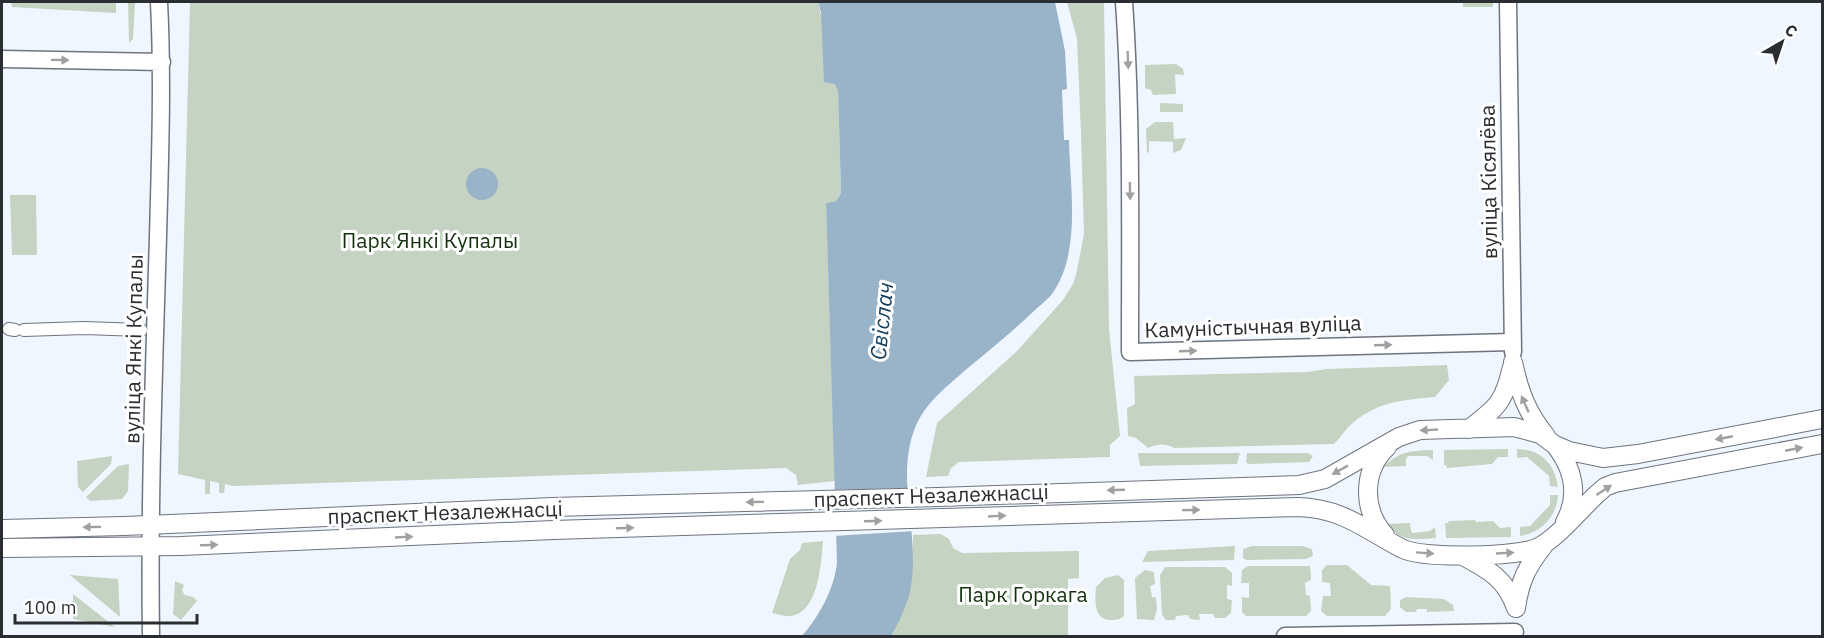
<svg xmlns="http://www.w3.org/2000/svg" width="1824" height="638" font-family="'IBM Plex Sans',sans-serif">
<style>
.green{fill:#c5d3c2}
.water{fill:#99b3c8}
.pier{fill:#f0f6ff}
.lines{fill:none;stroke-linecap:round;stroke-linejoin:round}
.street-casing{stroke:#6e747e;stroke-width:14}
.secondary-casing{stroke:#6e747e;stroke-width:19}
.primary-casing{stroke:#6e747e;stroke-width:20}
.street{stroke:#fff;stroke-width:12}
.secondary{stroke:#fff;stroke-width:16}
.primary{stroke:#fff;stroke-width:18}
.oneway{fill:#9fa0a2}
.labels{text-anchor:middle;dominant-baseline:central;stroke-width:6;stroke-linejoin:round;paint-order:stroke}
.street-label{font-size:21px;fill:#2a2d31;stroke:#fff}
.park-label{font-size:21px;fill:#13310c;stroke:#fff}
.water-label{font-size:22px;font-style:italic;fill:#14405f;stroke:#fff}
</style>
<rect width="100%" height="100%" fill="#f0f6ff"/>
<path class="green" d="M11,2H116V13L12,7Z
M128,2H135L133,39L129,43Z
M190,2H818L838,91L841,193L836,201L826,203L835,481L798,485L796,475L786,468L233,486L225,484L224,493H219V483L210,481V494H205V480L178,474Z
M1067,2H1104L1109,329L1120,436L1110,445V457L959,462L951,468L948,476L926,477L937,423L1016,352L1063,300L1073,284L1076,275L1084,234L1081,134L1077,39Z
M1463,2H1493V7H1463Z
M1176,64L1183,69L1184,75L1175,74L1176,94L1153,95L1151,90L1145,88V65Z
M1160,103L1183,104V112H1160Z
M1155,122H1173L1174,139L1186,138L1181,150L1173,153V142L1149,141V153L1147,152L1146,129Z
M10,195H36L37,255H12Z
M1447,365L1449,380L1435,397C1404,400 1379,401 1354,422C1346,428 1341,437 1334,444L1174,448C1164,443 1158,444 1148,448L1136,438L1128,436L1127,408L1135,404L1134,376L1308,372L1326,369Z
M1508,449V457H1498L1492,464L1447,468L1446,465H1444V450Z
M1517,449C1541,449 1555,464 1558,487L1550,486L1549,476L1527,457L1517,458Z
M1433,450V460L1427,456H1408L1406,459V466L1383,467C1400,451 1410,451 1433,450Z
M1138,453H1240L1237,464L1140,466Z
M1247,453H1308L1313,456L1309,462L1248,464L1246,462Z
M112,456L111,464L83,492L78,487L77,461Z
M129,464L128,491L122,499L90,501L86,497L118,466Z
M1550,495H1558C1557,516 1541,533 1520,536V527L1530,526L1550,505Z
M1475,520L1476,522L1493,521L1500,528L1511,527V537L1446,538L1445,523H1448L1449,521Z
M1410,523L1411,531L1413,533L1430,531L1435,527L1436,538C1414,540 1400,541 1384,524Z
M941,534L949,539L953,548L962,553L1079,551V578L1068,579V636H891C911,599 913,576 913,535Z
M823,541C821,563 819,612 791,616C785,617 778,614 772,613L790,559L800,550L802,543Z
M1235,546L1234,560L1142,562L1148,551Z
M1252,546H1302L1312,549L1313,556L1306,559L1247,560L1243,558V549Z
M1327,565H1347L1371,585L1390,586L1391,609L1385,616H1327L1321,611L1323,596H1331L1330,583L1322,582V570Z
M1248,566H1310L1311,580L1305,583L1306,595L1310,596L1311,611L1306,616H1246L1242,612V597L1249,598V583H1241L1242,570Z
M1165,567H1225L1232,573V586L1227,585V599L1232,600L1231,613L1225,618H1215L1213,614H1199L1200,620L1190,619L1188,615L1176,616L1175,620H1166L1162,615L1160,575Z
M1145,570L1154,572L1155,584L1150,586L1152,597L1156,598L1157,609L1154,620L1137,619L1135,578Z
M70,575L118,579L120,617Z
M1118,575L1124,580V616C1119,620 1116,620 1110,620C1093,619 1095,599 1096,587L1105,578Z
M175,581L184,585L182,591L185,595L193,597L197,601L181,620L173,614Z
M73,594L115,627L73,619Z
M1406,597L1444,599L1453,605L1454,611L1427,612V609H1417L1416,612H1406L1400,607V600Z"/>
<path class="water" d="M818,2H1055L1065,51L1067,89L1062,90L1064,140H1069C1070,187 1081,250 1054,291C1049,299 1040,305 1034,311C1013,331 991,349 969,367C949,385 925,402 915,428C895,479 920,533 911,586C908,604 900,620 891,636H802C819,616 834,590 837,563L826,203L836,201L841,193L838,91L835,84L824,82L821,12Z
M466 184a16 16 0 1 1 32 0a16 16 0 1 1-32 0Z"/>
<path class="pier" d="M910,488L915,531L833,536L832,490Z"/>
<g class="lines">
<g class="street-casing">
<path id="street" d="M9,329L15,330
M24,330L84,328L141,330"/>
</g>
<g class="secondary-casing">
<path id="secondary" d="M1124,2C1132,118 1130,235 1130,352L1512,342
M1508,2L1513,352
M2,59L162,62
M151,636C149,504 154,370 158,237C160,159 163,80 159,2
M1285,636L1515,632"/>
</g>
<g class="primary-casing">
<path id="primary" d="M1513,362C1519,391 1527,413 1546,436
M1469,429C1498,407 1504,402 1512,367
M1555,445C1573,468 1580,495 1565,522
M2,529L124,526L552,507L938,497L1299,485L1325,479L1399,437L1420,430L1514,427L1540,434L1555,445L1569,451L1603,458L1638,454L1822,419
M1385,535C1362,510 1362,471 1387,447
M2,548L181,546L553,530L1298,507C1342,508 1366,530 1403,549C1424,559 1520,557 1539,547C1559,536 1580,510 1597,494L1605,487L1615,483L1822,444
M1463,556C1489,570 1506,579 1516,608
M1516,608C1520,580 1527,567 1544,545"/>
</g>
<use href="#street" class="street"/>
<use href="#secondary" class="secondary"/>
<use href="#primary" class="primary"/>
</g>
<defs><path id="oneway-solid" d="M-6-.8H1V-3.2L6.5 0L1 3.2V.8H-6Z" transform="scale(1.5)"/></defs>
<g class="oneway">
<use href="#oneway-solid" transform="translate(60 60) rotate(1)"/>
<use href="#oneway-solid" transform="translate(1128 60) rotate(88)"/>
<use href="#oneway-solid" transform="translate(1130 191) rotate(89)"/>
<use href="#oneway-solid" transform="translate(1383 345) rotate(-2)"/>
<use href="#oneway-solid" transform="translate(1188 351) rotate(-2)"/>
<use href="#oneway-solid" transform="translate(1525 404) rotate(-114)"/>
<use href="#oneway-solid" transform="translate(1429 430) rotate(177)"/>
<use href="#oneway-solid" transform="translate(1724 438) rotate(169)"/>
<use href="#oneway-solid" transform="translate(1794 449) rotate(-11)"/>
<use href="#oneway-solid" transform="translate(1340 470) rotate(151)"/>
<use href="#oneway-solid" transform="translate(1116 490) rotate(178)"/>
<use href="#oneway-solid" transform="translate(1604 490) rotate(-33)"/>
<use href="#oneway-solid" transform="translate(755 502) rotate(179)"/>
<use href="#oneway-solid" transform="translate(1191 510) rotate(-1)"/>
<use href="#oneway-solid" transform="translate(997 516) rotate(-3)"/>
<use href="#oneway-solid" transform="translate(873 521) rotate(-2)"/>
<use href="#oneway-solid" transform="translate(92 527) rotate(179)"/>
<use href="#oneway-solid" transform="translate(625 528) rotate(-2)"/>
<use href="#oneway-solid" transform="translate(404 537) rotate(-3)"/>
<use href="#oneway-solid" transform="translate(209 545) rotate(-2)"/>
<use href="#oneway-solid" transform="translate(1425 553) rotate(4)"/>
<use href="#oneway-solid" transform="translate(1505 553) rotate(-3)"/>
</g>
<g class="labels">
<g class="street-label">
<text transform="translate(1488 182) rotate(-91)">вуліца Кісялёва</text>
<text transform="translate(1253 326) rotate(-2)">Камуністычная вуліца</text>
<text transform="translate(133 349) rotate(-89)">вуліца Янкі Купалы</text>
<text transform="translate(931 495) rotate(-2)">праспект Незалежнасці</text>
<text transform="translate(445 512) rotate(-2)">праспект Незалежнасці</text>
</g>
<g class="park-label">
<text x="430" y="240">Парк Янкі Купалы</text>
<text x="1023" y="594">Парк Горкага</text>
</g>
<g class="water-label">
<text transform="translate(881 321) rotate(-84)">Свіслач</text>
</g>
</g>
<rect width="1824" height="638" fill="none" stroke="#2a2d31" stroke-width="6"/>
<g transform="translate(1782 42) rotate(39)" stroke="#ffffff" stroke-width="4.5" paint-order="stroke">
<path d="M0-4.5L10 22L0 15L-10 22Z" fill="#2a2d31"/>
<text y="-9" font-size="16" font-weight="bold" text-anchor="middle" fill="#2a2d31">С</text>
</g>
<path d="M15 614v9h182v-9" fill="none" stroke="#2a2d31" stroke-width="3"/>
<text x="24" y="614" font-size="18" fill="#2a2d31" stroke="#ffffff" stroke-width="4.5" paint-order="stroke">100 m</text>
</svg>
